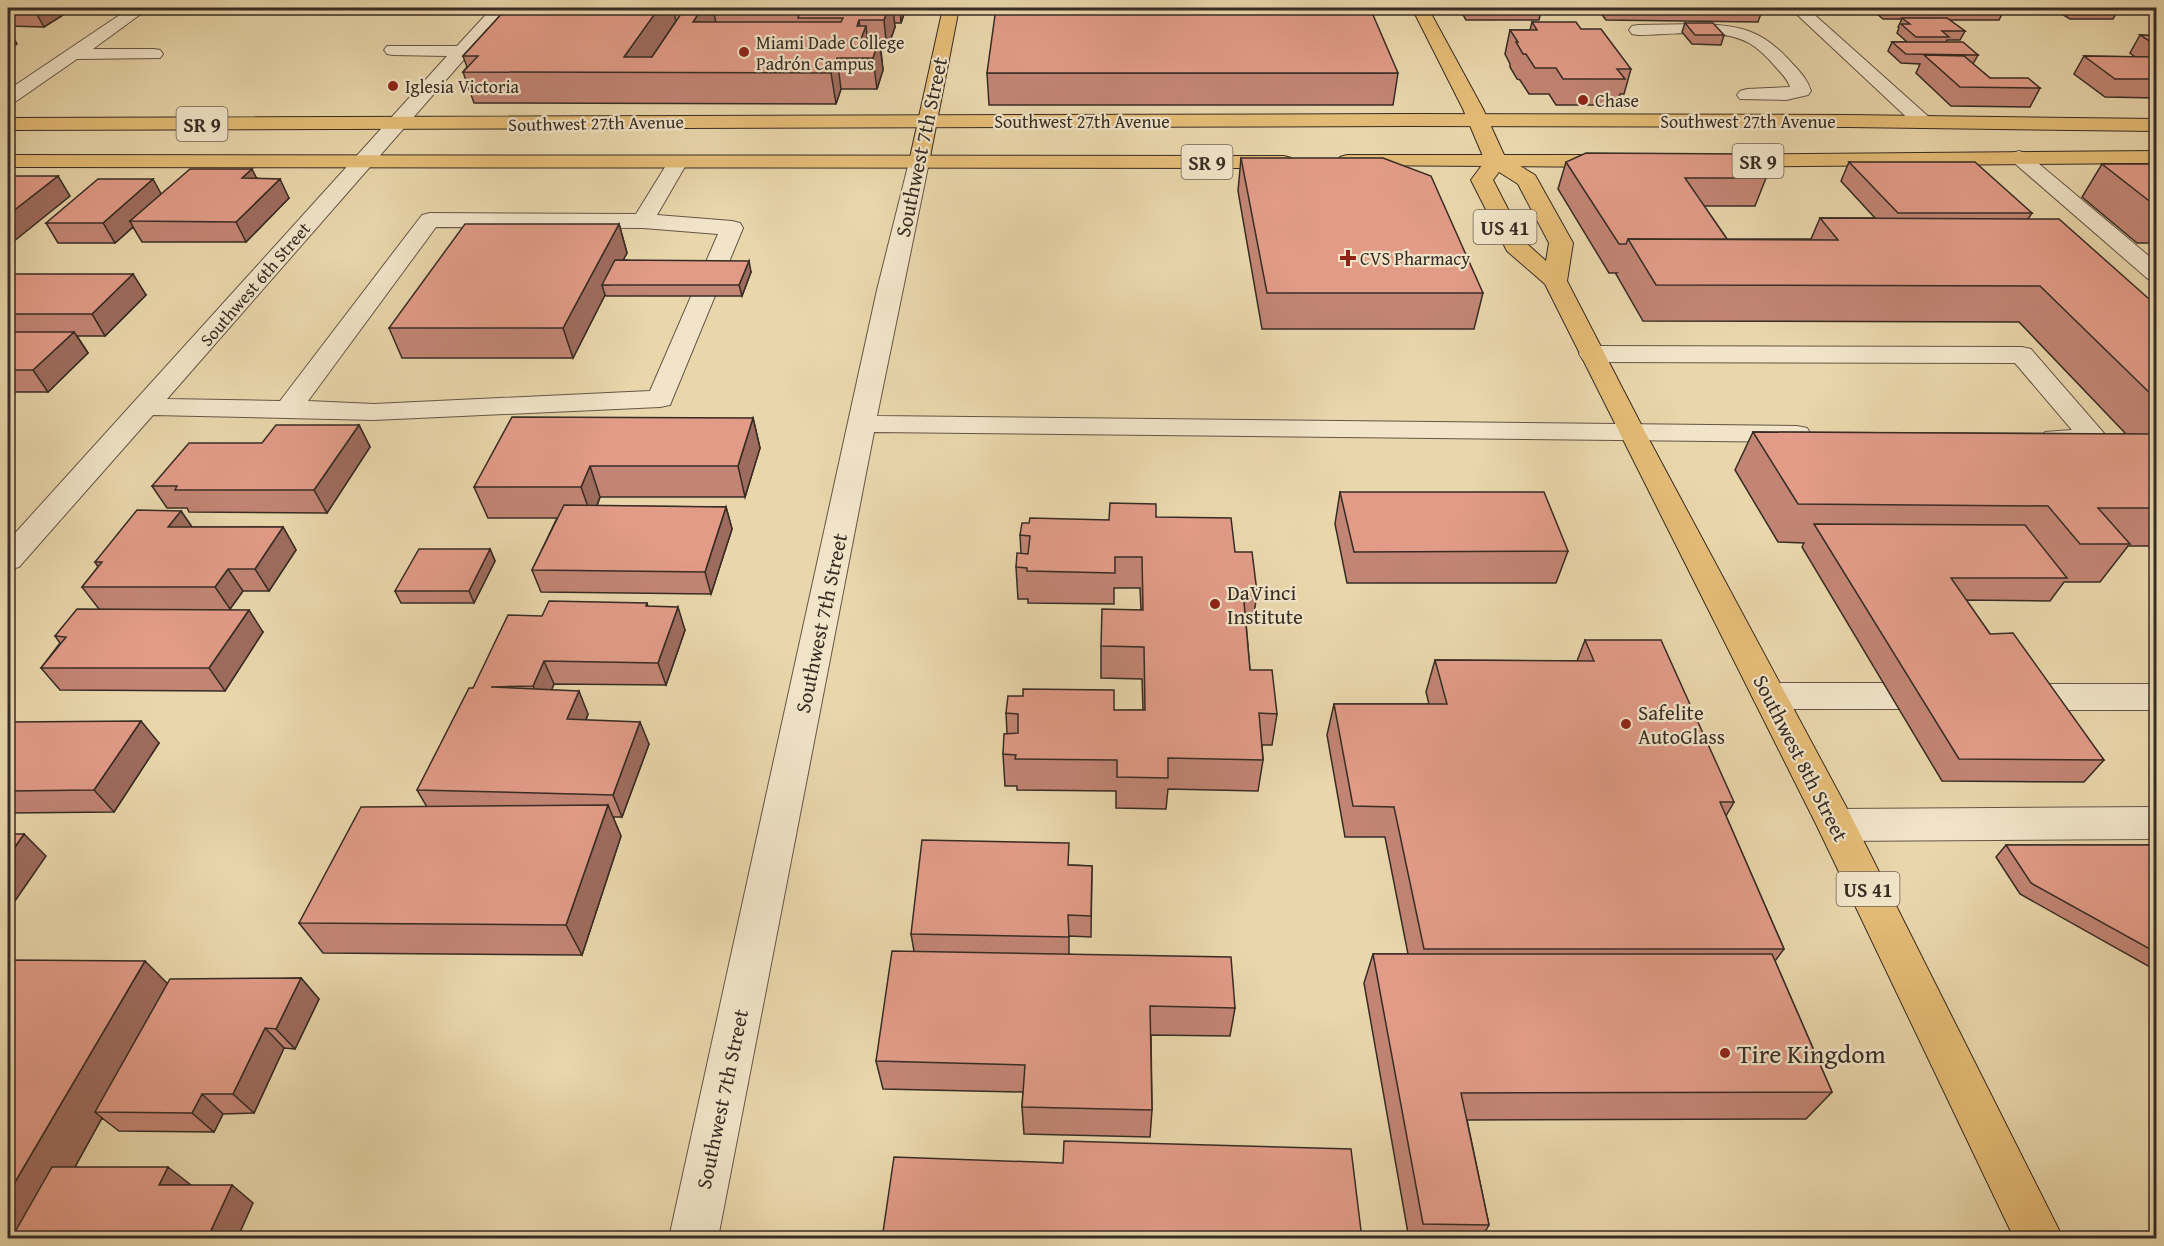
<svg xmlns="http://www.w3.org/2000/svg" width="2164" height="1246" font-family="'Gentium Book Plus',serif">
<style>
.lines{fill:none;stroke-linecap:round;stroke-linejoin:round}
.minor-casing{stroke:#645646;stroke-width:2}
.major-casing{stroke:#372c24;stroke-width:2}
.highway-casing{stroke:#372c24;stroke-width:2}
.minor{fill:#f1e4c8;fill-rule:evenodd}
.major{fill:#e4bb76;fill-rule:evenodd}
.highway{fill:#e4bb76;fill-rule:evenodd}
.wall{fill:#c28574;stroke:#372c24;stroke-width:1.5}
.shaded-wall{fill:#9e6c5e;stroke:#372c24;stroke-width:1.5}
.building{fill:#e19b87;stroke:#372c24;stroke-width:1.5}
.poi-dot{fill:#8f2418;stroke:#f1e4c8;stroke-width:2}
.labels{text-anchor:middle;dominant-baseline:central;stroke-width:4.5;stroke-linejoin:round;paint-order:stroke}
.far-poi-label{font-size:18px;fill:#372c24;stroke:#f1e4c8;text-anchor:start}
.far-street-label{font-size:18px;fill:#372c24;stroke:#f1e4c8}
.shield{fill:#f1e4c8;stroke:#6f6355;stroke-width:1.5}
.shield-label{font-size:20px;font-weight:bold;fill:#372c24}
.street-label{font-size:21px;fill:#372c24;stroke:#f1e4c8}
.poi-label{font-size:21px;fill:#372c24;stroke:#f1e4c8;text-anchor:start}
.near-poi-label{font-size:26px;fill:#372c24;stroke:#f1e4c8;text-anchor:start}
</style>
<rect width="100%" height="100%" fill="#e9d6ab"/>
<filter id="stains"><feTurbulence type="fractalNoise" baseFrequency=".00333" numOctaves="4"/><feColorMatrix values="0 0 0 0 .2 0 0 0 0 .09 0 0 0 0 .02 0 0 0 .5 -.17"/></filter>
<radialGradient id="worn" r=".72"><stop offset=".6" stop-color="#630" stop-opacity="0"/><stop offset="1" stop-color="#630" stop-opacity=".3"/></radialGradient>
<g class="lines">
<g class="minor-casing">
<path id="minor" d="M130,8H149L93,49H154L160,50L163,54L160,58L77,59L15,102L8,104V90Z
M492,8H509L167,399L280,401L422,215L430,213L636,214L670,159L677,157L684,159L687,163L657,215L732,221L740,223L743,228L670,405L660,407L374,420L153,415L19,567L8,570V541L447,56L393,55L387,54L384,50L387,46H457ZM436,227L643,228L718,234L650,391L374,404L308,401Z
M1790,8H1807L1930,118L1933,122L1930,126H1916Z
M1699,24C1739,25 1762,30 1790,61C1799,71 1807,78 1811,91L1808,95L1786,100L1740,99L1737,95L1740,91L1747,89L1790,87C1788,79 1780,72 1774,65C1767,57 1759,49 1749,43C1721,27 1670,35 1638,35L1632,34L1629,30L1632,26L1638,25Z
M2019,151L2026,153L2156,262V281L2148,279L2012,161L2009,157L2012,153Z
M919,156L926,158L929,162L877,416L1797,426L1807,428L1811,434L1807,440L1797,442L874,432L718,1238H669L877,290L909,162L912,158Z
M1592,346L2022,347L2031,349L2109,439L2105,445L2095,448L2045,444L2041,438L2045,432L2072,430L2015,363L1592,362L1583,360L1579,354L1583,348Z
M1769,683H1935L1947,687L1952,696L1947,705L1935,709H1769L1757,705L1752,696L1757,687Z
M2013,684H2156V710H2013L2001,706L1996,697L2001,688Z
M2156,807V839L1836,841L1822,836L1817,825L1822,814L1836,809Z"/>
</g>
<g class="major-casing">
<path id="major" d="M943,8H959L929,162L926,166L919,168L912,166L909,162Z
M1412,8H1428L1483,109L1505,157L1535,175L1573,243L1567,281L1645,432L1850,814L2063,1238H2014L1817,826L1545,284L1507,251L1471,180L1485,161L1463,109ZM1499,172L1518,184L1549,243L1546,261L1525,242L1493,180Z"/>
</g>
<g class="highway-casing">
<path id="highway" d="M1408,114L1848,115L2156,119V131L1848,127L1408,126L8,130V118Z
M2156,151V163L1707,167L1700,165L1697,161L1700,157L1707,155Z
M8,155L1284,156L1291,158L1294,162L1291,166L1284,168L8,167Z
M1347,155H1614L1621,157L1624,161L1621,165L1614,167L1340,165L1337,161L1340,157Z"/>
</g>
<use href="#minor" class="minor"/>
<use href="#major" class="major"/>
<use href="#highway" class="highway"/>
</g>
<path class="wall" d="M8,8H74L44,27L8,26Z
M507,8H906L901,23H894L895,27L887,50H881L883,70L877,89H841L836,104L474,103L463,72L467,67L463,56Z
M1459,8H1542L1539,20H1466Z
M1597,8H1763L1758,22L1606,20Z
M1860,8H2005L1999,20H1949L1965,31L1960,40H1947L1946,42L1978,55L1973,64L1990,78L2040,88L2030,107L1951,106L1916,73L1920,64L1901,63L1888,51L1892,42H1907L1897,33L1899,28L1898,27L1902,19H1883L1877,14L1867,13Z
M2052,8H2114L2118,10L2113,19H2070Z
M1532,22L1581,29L1631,69L1624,94H1620L1617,105H1556L1549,94H1529L1520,80L1517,79L1510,67V64L1505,54L1510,30H1530Z
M1685,23L1724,35L1721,45L1692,44L1682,32Z
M2140,35L2157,36V98L2105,97L2074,74L2084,56L2135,57L2130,53Z
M987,73H1398L1393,105H989Z
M1241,158L1483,293L1474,329H1262L1238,191Z
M1566,162L1766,178L1755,206H1704L1727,239H1811L1820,218H1875L1841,181L1849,162L2032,213L2028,219L2157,306V546H2128L2100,582H2064L2050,601L1966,600L1990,634L2104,760L2084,782L1942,781L1802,547L1804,543L1778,542L1735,470L1753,432L2126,434L2019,322L1643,321L1616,274L1617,273H1609L1558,189Z
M2102,164H2157V243H2137L2082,197Z
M257,178L289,198L246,242H142L133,227L115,243H58L46,223L161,194Z
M619,224L627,253L623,260L751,272L742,296H606L605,295L573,358H402L389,328Z
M8,274L146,295L105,336H77L88,353L48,392H8Z
M753,418L760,448L745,497H600L597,506L726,507L732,529L711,594L541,592L532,570L557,518H488L474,487Z
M359,425L370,447L327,513L189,512L187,508H167L152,486L262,443Z
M1340,492L1568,551L1556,583H1347L1335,524Z
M181,511L192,527H283L296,550L269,591H243L230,609L263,632L225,691L60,690L41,668L60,643L55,636L99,609L82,587L98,567L95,562Z
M1156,517L1235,552L1257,592L1253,623H1246L1250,670L1277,714L1272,745H1262L1263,760L1258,791L1168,789L1166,809L1116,808V791L1017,790V786H1005L1003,754L1007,733L1006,713L1143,710L1142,679L1101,678V646L1141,610L1140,588H1114V604L1028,603V599H1018L1016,567L1021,554L1020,535L1109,520Z
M490,549L495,561L474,603H401L395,591Z
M647,603L648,607L685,630L666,685L554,684L551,690L588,714L586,720L649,744L622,817H613L621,836L582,955L323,953L299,923L427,807L417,790L473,688L542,616Z
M1585,640L1734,802L1726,816L1784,949L1775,961L1832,1092L1806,1119L1467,1120L1489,1225L1481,1239H1409L1364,983L1373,954H1408L1385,837H1345L1327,735L1334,704H1429L1426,692L1435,660L1577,661Z
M8,722L159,743L114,812L8,813Z
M2006,845H2157V971L2020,894L1996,857Z
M1070,865L1092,866L1091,937L1069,936V954L1235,1008L1230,1036L1151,1035L1152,1110L1150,1137L1024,1134L1022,1107L1023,1092L883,1089L876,1061L914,951L911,934Z
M301,978L319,999L295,1049L284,1048L254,1113L223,1114L214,1132L119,1131L102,1118L75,1167L191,1185L253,1203L8,1239L167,983Z"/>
<path class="shaded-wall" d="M37,8H74L44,27L34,9Z
M658,8H673L676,21L642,72L624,57Z
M702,8H713L716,23L693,22Z
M888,8H893L895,27L887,50L884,20Z
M900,8H906L901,23Z
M859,20L861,38L866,26L869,56L863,58L857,26Z
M8,27L17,44L8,50Z
M879,39L883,70L877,89L873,58Z
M837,58L841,89L836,104L831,73Z
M252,169L262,189L242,178Z
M58,176L70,196L8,246V215Z
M153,179L164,199L130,221L133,227L115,243L103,223Z
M280,179L289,198L246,242L236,222Z
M619,224L627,253L610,285H602L605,295L573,358L563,328Z
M749,261L751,272L742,296L739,285Z
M133,274L146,295L105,336L92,314Z
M74,332L88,353L48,392L33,370Z
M753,418L760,448L745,497L738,466Z
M359,425L370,447L327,513L314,490Z
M8,426L11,430L8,433Z
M590,466L600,497L592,518L581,487Z
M726,507L732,529L711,594L705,572Z
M181,511L196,533L168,527Z
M283,527L296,550L269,591L255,569Z
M490,549L495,561L474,603L469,591Z
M228,569L243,591L230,609L215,587Z
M678,607L685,630L666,685L658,663Z
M249,610L263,632L225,691L209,668Z
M544,661L554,684L544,709L533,686Z
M579,691L588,714L577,741L567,719Z
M141,721L159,743L114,812L94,790Z
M640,722L649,744L622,817L613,795Z
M608,805L621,836L582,955L566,925Z
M24,834L46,856L8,911V857Z
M145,961L174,990L95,1112L102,1118L35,1239H8V1194Z
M301,978L319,999L295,1049L276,1029Z
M265,1028L284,1048L254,1113L233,1094Z
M202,1094L223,1114L214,1132L192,1113Z
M168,1167L191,1185H159Z
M232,1185L253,1203L237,1239H207Z"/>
<path class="building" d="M8,8H37L34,9H8Z
M507,8H659L624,57H652L685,8H702L693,22H841L843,18H798L802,8H888L884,20H859L857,26H866L861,39H879L873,58H837L831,73L463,72L478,56H463Z
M996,8H1370L1398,73H987Z
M2070,8H2114L2118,10H2074Z
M1902,18H1947L1965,31H1942L1949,37H1916L1901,24H1910Z
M1532,22H1576L1581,29H1601L1631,69H1617L1625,79H1563L1556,68H1535L1526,54H1523L1516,42H1518L1510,30H1537Z
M1685,23H1713L1724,35H1695Z
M2140,35L2157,36V46Z
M1892,42H1963L1978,55L1906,54Z
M1924,55L1964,56L1990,78H2028L2040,88L1960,87Z
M2084,56L2157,57V79H2115Z
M1586,153L1748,154L1766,178H1685L1727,239H1628L1626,244H1619L1566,162Z
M1241,158H1383L1431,176L1483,293H1267Z
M1849,162H1975L2032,213H1898Z
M2102,164H2157V207Z
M190,169H252L242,178L280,179L236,222L130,221Z
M11,176H58L8,215V178Z
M98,179H153L103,223H46Z
M1820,218L2059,219L2157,306V400L2040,286L1656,285L1628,239L1838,240Z
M465,224H619L563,328H389Z
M615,260L749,261L739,285H602Z
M8,274H133L92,314H8Z
M8,332H74L33,370H8Z
M512,417L753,418L738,466H590L581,487H474Z
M276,425H359L314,490H175L177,486H152L189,443H262Z
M1753,432L2157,434V508H2098L2130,544H2080L2048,506L1798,504Z
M1340,492H1544L1568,551L1354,552Z
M1110,503L1156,504V517L1231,518L1235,552H1252L1257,592L1243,591L1250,670H1272L1277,714L1259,713L1263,760L1168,758V778L1117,777V760L1015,759L1016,755L1003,754L1004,734L1018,733V714L1006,713L1008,696H1023V689L1114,690V710H1145L1144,647L1101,646L1102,609L1143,610L1142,557H1115V573L1027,571V568L1016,567L1017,553L1028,554L1030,536L1020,535L1022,523H1029L1030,518L1109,520Z
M564,505L726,507L705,572L532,570Z
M137,510L181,511L168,527H283L255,569H228L215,587H82L102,562H95Z
M1814,524L2025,525L2067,578H1951L1990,634L2013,633L2104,760L1959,759Z
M419,549H490L469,591H395Z
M549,601L647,603L646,606L678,607L658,663L544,661L533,686L491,687L579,691L567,719L640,722L613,795L417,790L469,688H473L508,615L542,616Z
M77,609L249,610L209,668H41L66,637L55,636Z
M1585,640H1661L1734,802H1720L1784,949H1424L1394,807L1353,806L1334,704H1447L1435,660L1594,661Z
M141,721L94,790L8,791V722Z
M608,805L566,925L299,923L361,807Z
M8,834H24L8,857Z
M922,840L1069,843L1068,865L1092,866L1091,916L1068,915L1069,937L911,934Z
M2006,845H2157V953L2031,883Z
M892,951L1231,957L1235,1008L1150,1006L1152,1110L1022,1107L1025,1065L876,1061Z
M1373,954H1772L1832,1092L1461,1093L1489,1225L1423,1224Z
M8,960L145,961L8,1194Z
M301,978L276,1029L265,1028L233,1094H202L192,1113L95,1112L170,979Z
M1064,1141L1351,1149L1362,1239H882L894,1157L1063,1163Z
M52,1167H168L159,1185H232L207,1239H11Z"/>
<g class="poi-dot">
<circle cx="744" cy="52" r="6"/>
<circle cx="393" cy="86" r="6"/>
<circle cx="1583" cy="100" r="6"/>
<path d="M1345 249h6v6h6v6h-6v6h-6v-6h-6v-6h6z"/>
<circle cx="1215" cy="604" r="6"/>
<circle cx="1626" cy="724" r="6"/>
<circle cx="1725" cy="1053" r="6"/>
</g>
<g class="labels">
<g class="far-poi-label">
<text x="756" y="42">Miami Dade College<tspan x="756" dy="21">Padrón Campus</tspan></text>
<text x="405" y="86">Iglesia Victoria</text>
<text x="1595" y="100">Chase</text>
<text x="1360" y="258">CVS Pharmacy</text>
</g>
<g class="far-street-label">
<text x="1082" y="121">Southwest 27th Avenue</text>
<text x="1748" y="121">Southwest 27th Avenue</text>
<text transform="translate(596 123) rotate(-1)">Southwest 27th Avenue</text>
<text transform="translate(255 284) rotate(-49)">Southwest 6th Street</text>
</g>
<g class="shield">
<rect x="176.5" y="107" width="51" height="34" rx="4.5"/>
<rect x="1732.5" y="144" width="51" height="34" rx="4.5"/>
<rect x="1181.5" y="145" width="51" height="34" rx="4.5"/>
<rect x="1473.5" y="210" width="63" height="34" rx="4.5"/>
<rect x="1836.5" y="872" width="63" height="34" rx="4.5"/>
</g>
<g class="shield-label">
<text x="202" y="124">SR 9</text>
<text x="1758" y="161">SR 9</text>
<text x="1207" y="162">SR 9</text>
<text x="1505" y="227">US 41</text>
<text x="1868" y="889">US 41</text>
</g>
<g class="street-label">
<text transform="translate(921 147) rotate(-78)">Southwest 7th Street</text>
<text transform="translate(821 623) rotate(-78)">Southwest 7th Street</text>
<text transform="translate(1801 758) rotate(63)">Southwest 8th Street</text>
<text transform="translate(722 1099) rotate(-78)">Southwest 7th Street</text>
</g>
<g class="poi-label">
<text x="1227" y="592">DaVinci<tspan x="1227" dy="24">Institute</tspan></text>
<text x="1638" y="712">Safelite<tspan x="1638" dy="24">AutoGlass</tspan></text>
</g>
<g class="near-poi-label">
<text x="1737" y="1053">Tire Kingdom</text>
</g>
</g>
<rect width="2164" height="1246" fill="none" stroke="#e9d6ab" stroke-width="30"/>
<rect x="9" y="9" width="2146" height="1228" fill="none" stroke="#372c24" stroke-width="3"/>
<rect x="15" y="15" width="2134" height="1216" fill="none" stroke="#372c24" stroke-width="1.5"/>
<rect width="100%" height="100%" filter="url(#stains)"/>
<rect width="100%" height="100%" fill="url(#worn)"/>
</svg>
